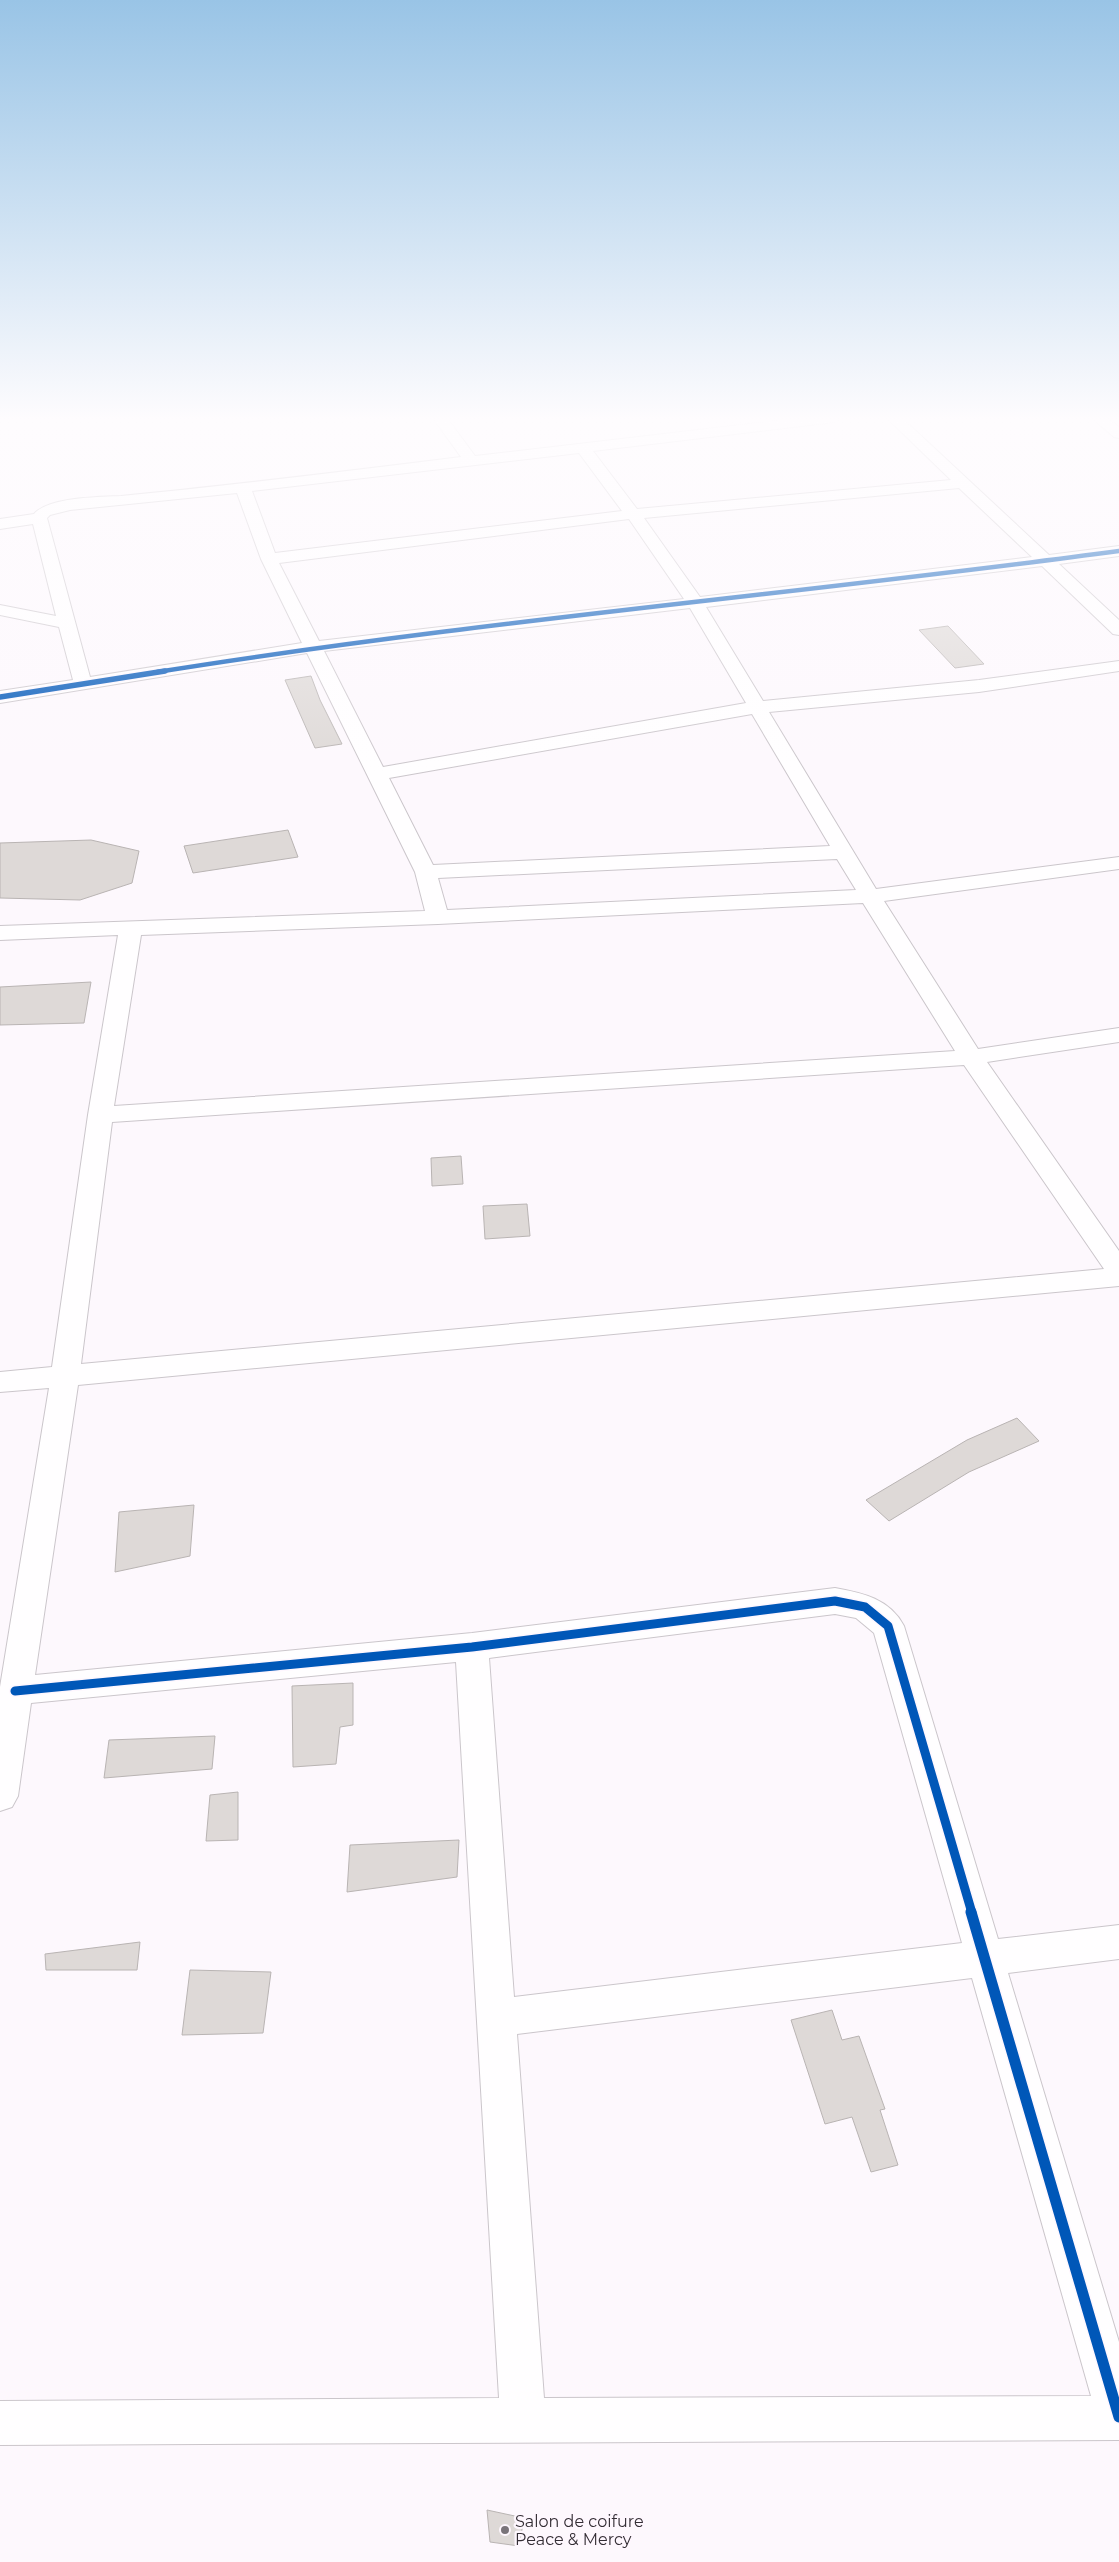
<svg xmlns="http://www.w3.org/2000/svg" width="1119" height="2562" font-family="Montserrat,sans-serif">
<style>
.building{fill:#ded9d7;stroke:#b9b4b3}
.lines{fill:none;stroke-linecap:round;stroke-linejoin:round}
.minor-casing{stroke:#cbc6cb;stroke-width:2}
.minor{fill:#fffeff;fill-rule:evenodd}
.cycleway-far3-casing{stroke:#fef7fe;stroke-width:6}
.cycleway-far2-casing{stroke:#fef7fe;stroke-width:8}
.cycleway-far1-casing{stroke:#fef7fe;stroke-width:12}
.cycleway-casing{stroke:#fef7fe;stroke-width:14}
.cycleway-far3{stroke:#0057b8;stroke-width:4.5}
.cycleway-far2{stroke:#0057b8;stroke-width:5.5}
.cycleway-far1{stroke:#0057b8;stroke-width:9}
.cycleway{stroke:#0057b8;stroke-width:11}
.poi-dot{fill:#7a747a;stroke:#fef7fe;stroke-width:2}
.labels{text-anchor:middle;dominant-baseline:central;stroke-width:4.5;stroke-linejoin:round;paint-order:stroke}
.near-poi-label{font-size:16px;fill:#332d34;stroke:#fef7fe;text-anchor:start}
</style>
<rect width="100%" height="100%" fill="#fdf8fd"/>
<path class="building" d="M948,626L984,664L955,668L919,630Z
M311,676L320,700L342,744L315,748L285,680Z
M288,830L298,857L193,873L184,846Z
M91,840L139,851L132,883L80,900L0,898V843Z
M91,982L84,1023L0,1025V987Z
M461,1156L463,1184L432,1186L431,1158Z
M527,1204L530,1236L485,1239L483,1206Z
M1017,1418L1039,1441L969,1472L889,1521L866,1500L967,1440Z
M194,1505L190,1556L115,1572L119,1512Z
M353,1683V1725L340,1727L336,1764L293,1767L292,1686Z
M215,1736L212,1769L104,1778L109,1740Z
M238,1792V1840L206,1841L210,1795Z
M459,1840L457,1877L347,1892L350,1845Z
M140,1942L137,1970H46L45,1954Z
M190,1970L271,1972L263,2033L182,2035Z
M832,2010L842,2040L859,2036L885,2109L880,2110L898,2165L871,2172L852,2117L825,2124L791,2020Z
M487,2510L524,2518L519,2546L490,2542Z"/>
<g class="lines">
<g class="minor-casing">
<path id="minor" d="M433,418H447L475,456L801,418H842L835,422L593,451L637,509L951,480L887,418H902L1049,555L1119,546V556L1059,564L1119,620V635L1113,634L1042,566L706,607L763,701L979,680L1119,661V671L979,692L769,712L876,889L1119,857V869L884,901L978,1049L1119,1028V1042L987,1062L1119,1251V1286L78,1385L35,1675L472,1633L835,1588C863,1593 890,1599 904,1626L998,1939L1119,1925V1959L1008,1973L1119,2342V2440L0,2445V2401L499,2398L456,1662L31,1703L18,1796L12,1807L0,1811V1687L49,1388L0,1392V1372L52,1367L88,1115L118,935L0,940V926L425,911L415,872L307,653L0,703V691L73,680L59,627L0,615V605L56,616L33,524L0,529V519L34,514C48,497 100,497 121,496C235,485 348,471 461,457ZM579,453L622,511L275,553L252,491ZM959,488L1032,557L700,597L644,518ZM237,493L261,559L302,643L90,677L47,518L50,515L70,510ZM629,519L684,599L319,641L279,563ZM690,608L746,703L383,767L324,651ZM752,714L830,846L433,865L389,778ZM837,859L856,890L447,910L438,878ZM863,903L955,1051L114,1106L141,935L438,924ZM964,1065L1104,1269L81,1364L112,1122ZM835,1614L856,1618L874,1633L962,1943L514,1997L489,1658ZM972,1978L1091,2396L544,2398L517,2034Z
M1092,418H1107L1119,427V438L1114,437Z"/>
</g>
<use href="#minor" class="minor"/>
<g class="cycleway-far3-casing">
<path id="cycleway-far3" d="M157,672C476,621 799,594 1119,551"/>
</g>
<g class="cycleway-far2-casing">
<path id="cycleway-far2" d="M0,697L165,671"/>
</g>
<g class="cycleway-far1-casing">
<path id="cycleway-far1" d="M15,1691L472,1647L835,1601L865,1607L888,1626L972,1913"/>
</g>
<g class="cycleway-casing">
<path id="cycleway" d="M971,1912L1119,2417"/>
</g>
<use href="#cycleway-far3" class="cycleway-far3"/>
<use href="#cycleway-far2" class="cycleway-far2"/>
<use href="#cycleway-far1" class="cycleway-far1"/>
<use href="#cycleway" class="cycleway"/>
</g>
<linearGradient id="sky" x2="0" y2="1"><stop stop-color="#99c4e6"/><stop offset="0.54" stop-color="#fefcfe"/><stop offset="1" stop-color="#fefcfe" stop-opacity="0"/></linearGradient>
<rect width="1119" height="776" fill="url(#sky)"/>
<circle class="poi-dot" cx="505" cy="2530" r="5"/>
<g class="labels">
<g class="near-poi-label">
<text x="515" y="2521">Salon de coifure<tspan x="515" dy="18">Peace &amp; Mercy</tspan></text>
</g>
</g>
</svg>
